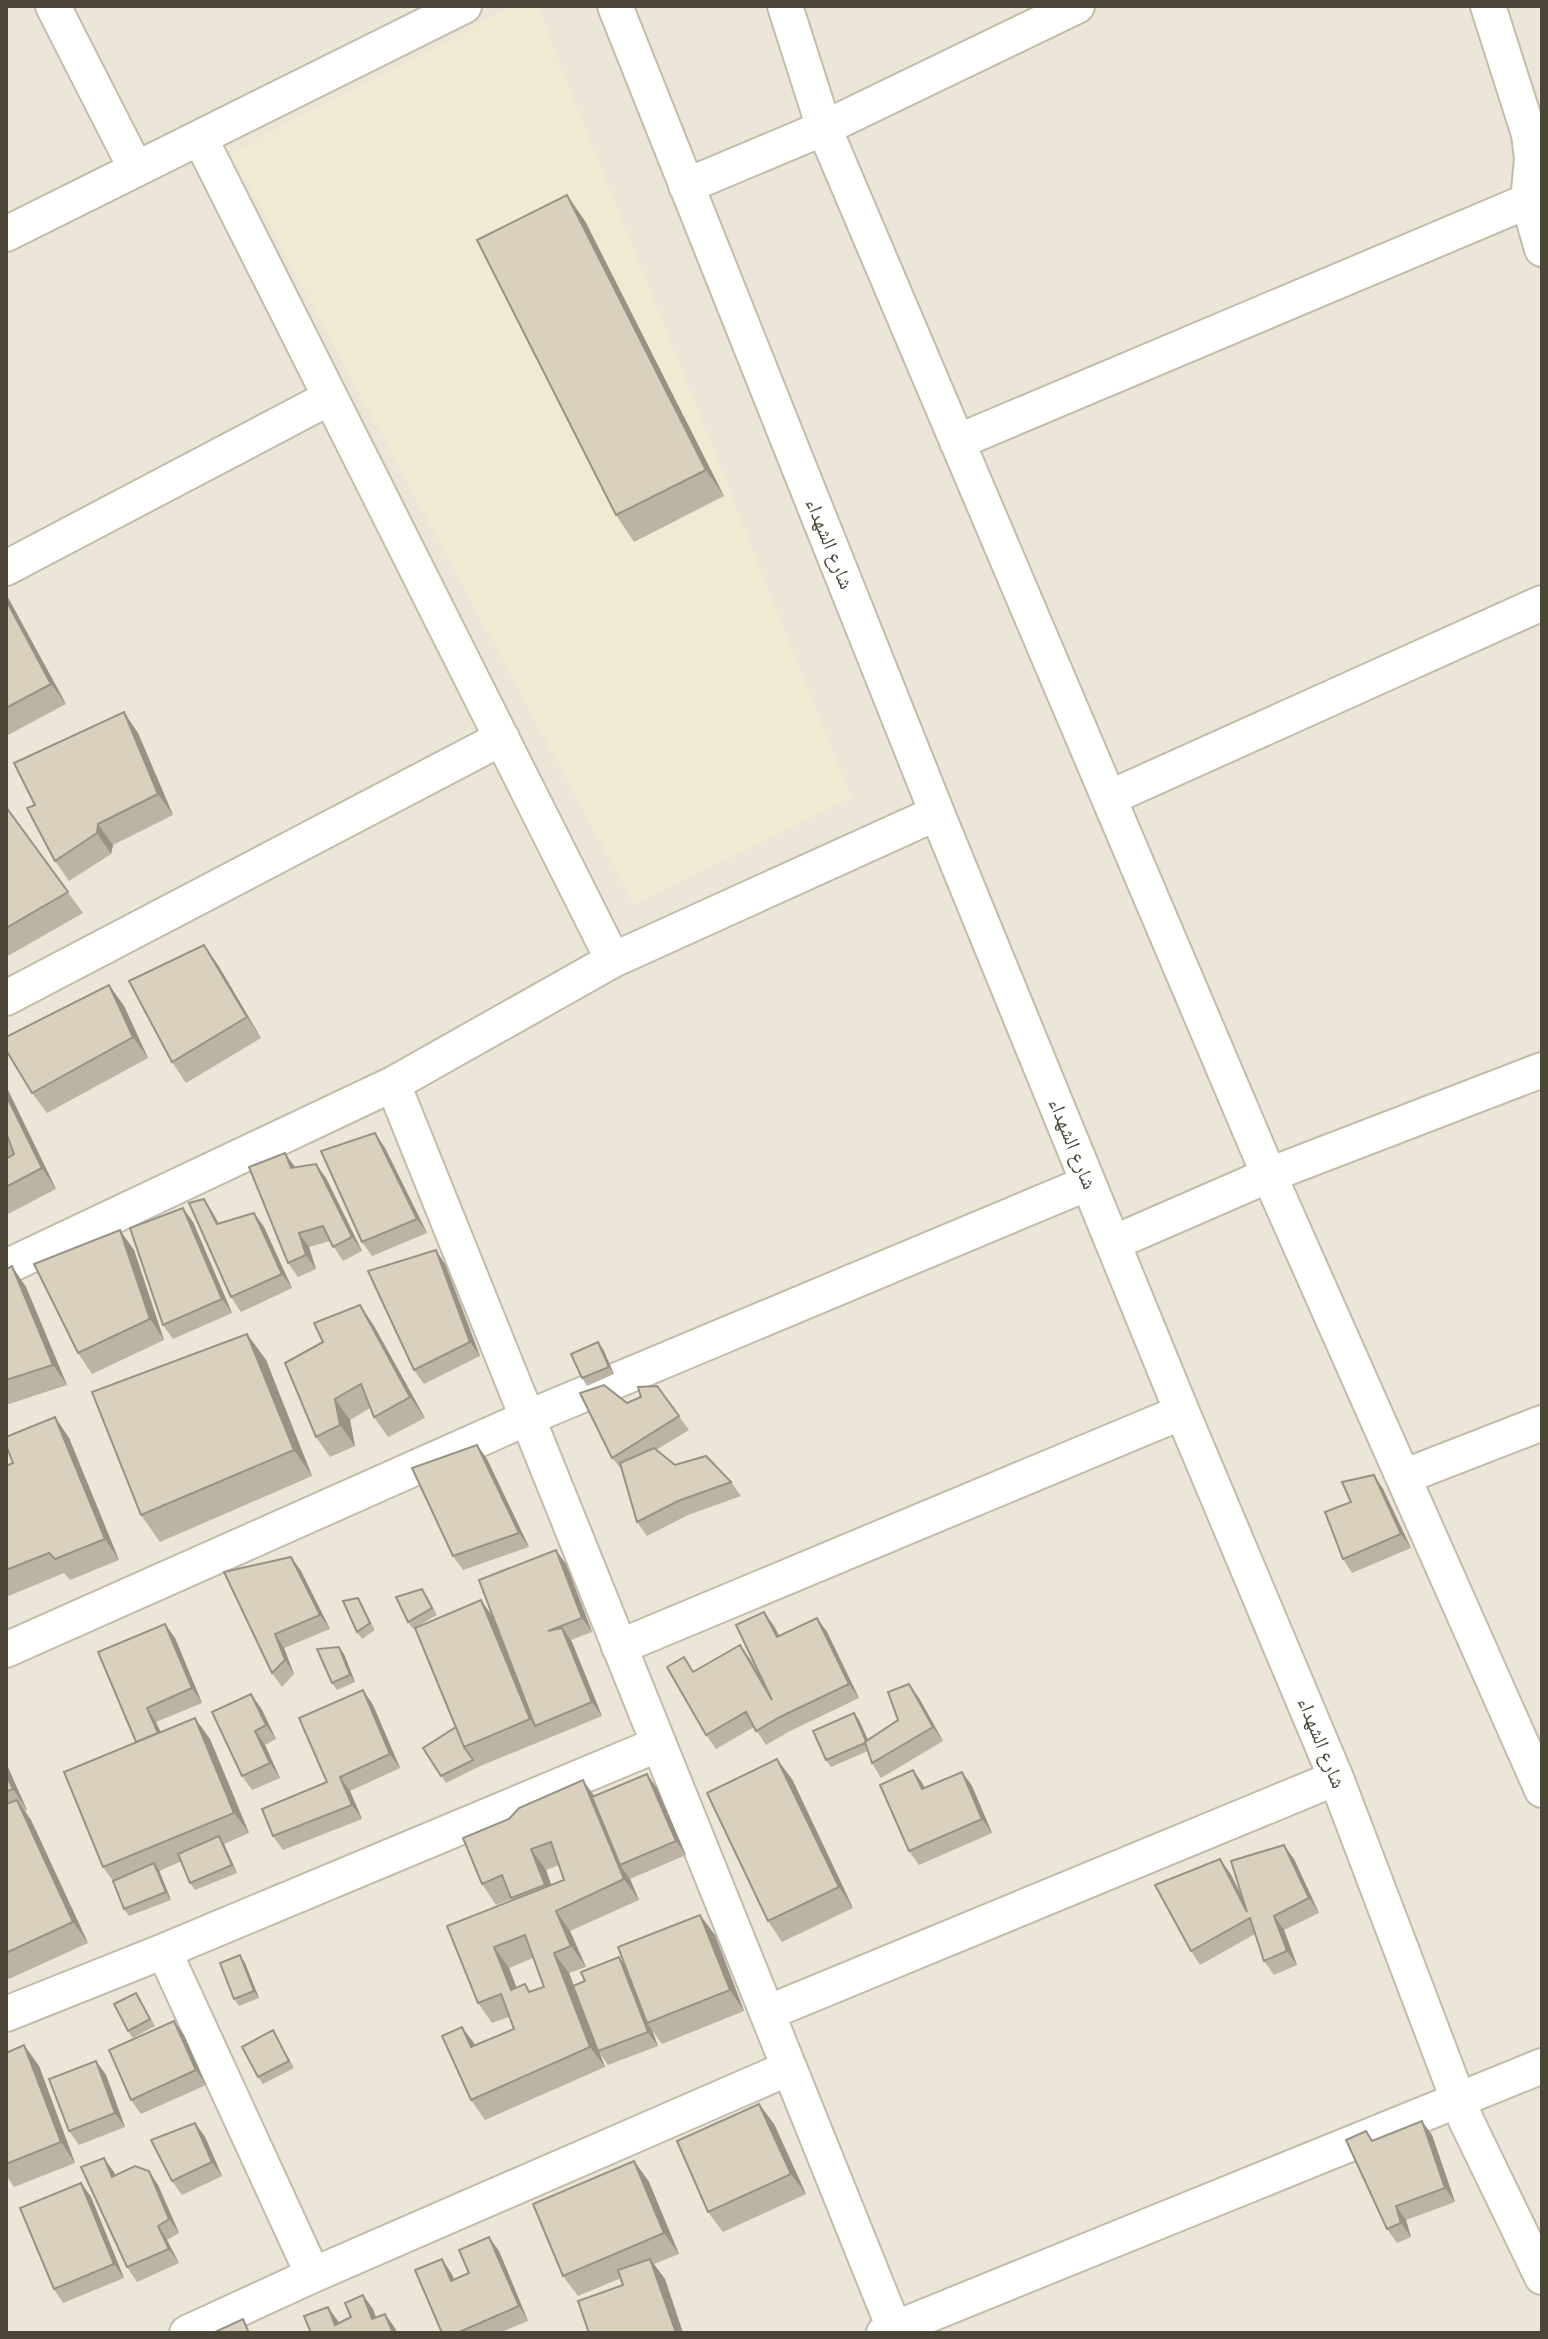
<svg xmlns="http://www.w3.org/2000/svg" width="1548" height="2339" font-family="'Varela Round','Noto Naskh Arabic',sans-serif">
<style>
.residential{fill:#ebe6d7}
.education{fill:#f1ead3}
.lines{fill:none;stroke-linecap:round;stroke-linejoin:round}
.street-casing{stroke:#c3bcab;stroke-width:38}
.street{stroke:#fff;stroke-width:34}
.wall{fill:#bbb3a3;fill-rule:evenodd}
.shaded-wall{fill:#989285}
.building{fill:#d9d0be;stroke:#989285;stroke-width:2;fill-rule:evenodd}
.labels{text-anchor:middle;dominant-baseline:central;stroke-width:6;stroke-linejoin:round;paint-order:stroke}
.street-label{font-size:20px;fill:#4b4537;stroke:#fff}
</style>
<rect width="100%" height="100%" fill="#f6f3ea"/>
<path class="residential" d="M6,6H1542V2333H6Z"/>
<path class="education" d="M514,6H537L851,798L634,904L231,153Z"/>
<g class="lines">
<g class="street-casing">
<path id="street" d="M53,6L136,169
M615,6L937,813L1182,1412L1336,1778L1466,2120L1542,2277
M785,6L824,128L1269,1175L1542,1790
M1488,6L1529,134L1532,159L1528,201L1542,249
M200,138L613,960
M686,186L824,128L1077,6
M6,234L464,6
M957,442L1528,201
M6,568L329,398
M1109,798L1542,603
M6,998L502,738
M393,1084L896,2333
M1113,1243L1269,1175L1542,1070
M6,1267L393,1084L613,960L937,813
M1403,1477L1542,1423
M619,1647L1182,1412
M6,1650L527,1418L1088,1183
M164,1951L313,2275
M767,2013L1336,1778
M6,2014L164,1951L659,1744
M187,2333L313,2275L789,2068
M884,2333L1542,2066"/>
</g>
<use href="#street" class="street"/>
</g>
<path class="wall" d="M585,221L724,496L634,542L616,515Z
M6,594L66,704L6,736Z
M138,733L173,815L113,845L111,854L69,881L55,861L35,805Z
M6,807L83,913L6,957Z
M218,965L261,1038L186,1083L172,1062Z
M109,985L124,1006L148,1058L47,1113L32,1093Z
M6,1086L56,1189L6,1215Z
M375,1133L385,1148L427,1233L372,1256L362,1242Z
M295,1167L326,1178L362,1251L343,1261L330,1241L309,1247L316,1269L298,1277L288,1263Z
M204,1199L219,1224L254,1213L264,1227L292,1288L241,1312L231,1297Z
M183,1208L193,1222L232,1313L173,1339L163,1325Z
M134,1250L164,1340L92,1374L78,1353Z
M445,1264L480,1356L424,1384L414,1370Z
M6,1269L26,1287L67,1385L6,1405Z
M374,1326L425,1418L388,1437L374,1417L370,1408L350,1420L355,1446L330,1457L316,1437Z
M247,1334L266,1360L312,1476L160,1542L141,1515Z
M603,1349L614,1374L587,1386L582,1378Z
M657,1386L689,1430L656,1450L675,1465L731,1482L741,1496L688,1515L647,1536L637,1522L623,1471L612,1458L627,1403L641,1397Z
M55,1417L69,1438L119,1560L70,1580L64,1573L6,1597V1466L13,1463Z
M477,1445L487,1459L529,1547L463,1570L453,1556Z
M1374,1475L1383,1489L1411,1548L1352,1573L1343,1559L1351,1502Z
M291,1557L301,1571L330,1629L284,1648L294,1674L282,1687L272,1673L224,1572Z
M566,1564L592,1632L571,1640L602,1716L478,1767L446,1783L423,1748L456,1727L494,1618Z
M427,1596L437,1615L413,1629L408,1622Z
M358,1598L375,1630L362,1639L357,1632Z
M817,1618L827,1632L859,1698L790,1731L766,1745L754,1727L716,1749L706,1735L694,1671L740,1645L766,1687L774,1626L779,1636Z
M175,1638L202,1703L156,1722L161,1732L210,1739L249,1833L224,1844L237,1873L195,1890L190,1883L182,1861L159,1871L171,1900L129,1916L124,1909L113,1881L103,1867L136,1742L98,1652Z
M344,1654L355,1682L337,1690L332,1683Z
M363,1690L373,1705L400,1768L350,1791L362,1819L283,1850L273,1836L327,1782Z
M919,1698L943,1741L881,1778L872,1763L868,1751L831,1767L826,1760L854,1713L859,1720L868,1740L898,1720Z
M261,1708L276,1739L265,1745L280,1778L252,1790L242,1776Z
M6,1763L27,1810L25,1811L31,1820L88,1943L9,1979L6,1975Z
M913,1770L925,1788L962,1772L972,1786L992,1833L919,1865L909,1851Z
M792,1779L853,1908L782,1942L768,1921Z
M657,1788L686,1855L630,1879L639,1900L570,1931L586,1967L569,1973L574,1986L585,1981L619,1957L624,1964L700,1915L715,1935L744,2011L662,2044L652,2030L658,2046L608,2065L599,2052L605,2067L485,2120L471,2100L475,2046L514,2029L509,2017L492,2023L478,2003L447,1926L512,1900L511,1899L496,1905L482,1884L594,1796ZM559,1865L564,1880L551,1885L546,1870ZM533,1958L544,1987L531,1991L517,1988L509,1968Z
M1294,1859L1319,1913L1284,1930L1297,1965L1274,1975L1264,1961L1255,1934L1200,1965L1191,1951L1230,1873L1243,1898Z
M240,1955L245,1963L259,1998L239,2006L234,1999Z
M136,1993L155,2026L133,2038L128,2031Z
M273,2030L294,2068L263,2084L258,2077Z
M184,2035L206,2085L141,2114L131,2100Z
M24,2045L39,2066L75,2163L14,2187L6,2175V2053Z
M96,2061L106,2075L125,2127L79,2145L69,2131Z
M759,2104L774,2124L806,2194L723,2232L708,2212Z
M195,2123L205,2137L222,2176L182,2195L172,2181Z
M1432,2135L1455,2202L1406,2220L1411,2237L1397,2243L1387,2229L1373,2141Z
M634,2161L649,2182L679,2254L654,2264L665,2279L683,2333H589L623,2285L621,2278L578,2296L563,2276Z
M149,2171L158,2185L179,2233L167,2240L179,2263L137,2282L127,2267L114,2172L115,2175Z
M81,2183L91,2197L124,2278L63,2303L54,2289Z
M499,2251L528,2321L499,2333H442V2259L451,2273L454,2279L469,2273Z"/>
<path class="shaded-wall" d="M567,195L585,221L724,496L706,470Z
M6,594L66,704L51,684L6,600Z
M124,712L138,733L173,815L158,794Z
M98,824L113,845L111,854L97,833Z
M204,945L218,965L261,1038L247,1017Z
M109,985L124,1006L148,1058L133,1037Z
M6,1086L56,1189L42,1168L6,1095Z
M375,1133L385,1148L427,1233L417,1219Z
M285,1153L295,1167L291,1168Z
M316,1164L326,1178L362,1251L352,1237Z
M204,1199L213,1213L227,1239L217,1224Z
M183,1208L193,1222L232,1313L222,1299Z
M254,1213L264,1227L292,1288L282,1274Z
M120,1230L134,1250L164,1340L150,1319Z
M299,1233L309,1247L316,1269L306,1255Z
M436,1250L445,1264L480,1356L470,1342Z
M12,1266L26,1287L67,1385L53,1365Z
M360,1305L374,1326L425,1418L410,1397Z
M247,1334L266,1360L312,1476L294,1450Z
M598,1342L603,1349L614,1374L609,1367Z
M335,1399L350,1420L355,1446L340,1425Z
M55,1417L69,1438L119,1560L105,1539Z
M477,1445L487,1459L529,1547L519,1533Z
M1374,1475L1383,1489L1411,1548L1401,1534Z
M556,1550L566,1564L592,1632L582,1618Z
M291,1557L301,1571L330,1629L320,1615Z
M481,1600L496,1621L535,1726L530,1719Z
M764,1612L774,1626L787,1651L777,1637Z
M817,1618L827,1632L859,1698L849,1684Z
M165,1624L175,1638L202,1703L192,1688Z
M562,1628L572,1642L602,1716L592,1702Z
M275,1634L284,1648L294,1674L285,1660Z
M740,1645L750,1659L782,1714L772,1700Z
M339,1647L344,1654L355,1682L350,1675Z
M909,1684L919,1698L943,1741L933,1727Z
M363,1690L373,1705L400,1768L390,1754Z
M251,1694L261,1708L276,1739L266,1725Z
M147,1708L156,1722L168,1749L158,1735Z
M854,1713L859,1720L872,1749L867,1742Z
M195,1718L210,1739L249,1833L234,1813Z
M255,1731L265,1745L280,1778L270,1763Z
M777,1759L792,1779L853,1908L839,1887Z
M6,1763L27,1810L13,1789L6,1774Z
M913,1770L923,1784L931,1804L922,1789Z
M962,1772L972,1786L992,1833L982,1819Z
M647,1774L657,1788L686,1855L676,1841Z
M340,1777L350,1791L362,1819L352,1805Z
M583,1780L598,1801L620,1865L630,1879L639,1900L624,1879Z
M17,1800L31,1820L88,1943L73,1922Z
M219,1836L224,1844L237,1873L232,1865Z
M1284,1845L1294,1859L1319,1913L1309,1898Z
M531,1849L546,1870L559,1906L545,1885Z
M1220,1859L1230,1873L1257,1926L1247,1912Z
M154,1863L159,1870L171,1900L166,1892Z
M556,1911L570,1931L586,1967L571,1946Z
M700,1915L715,1935L744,2011L730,1990Z
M1274,1916L1284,1930L1297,1965L1287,1951Z
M494,1947L509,1968L525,2011L511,1990Z
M554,1953L569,1973L605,2067L590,2047Z
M240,1955L245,1963L259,1998L254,1991Z
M619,1957L629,1971L647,2023L652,2030L658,2046L648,2032Z
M174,2021L184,2035L206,2085L196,2070Z
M462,2027L477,2047H471Z
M24,2045L39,2066L75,2163L61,2142Z
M96,2061L106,2075L125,2127L115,2113Z
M759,2104L774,2124L806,2194L791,2174Z
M1422,2121L1432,2135L1455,2202L1445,2188Z
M195,2123L205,2137L222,2176L212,2162Z
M104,2158L114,2172L122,2191L112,2177Z
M634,2161L649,2182L679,2254L664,2233Z
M149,2171L158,2185L179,2233L169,2219Z
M81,2183L91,2197L124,2278L114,2264Z
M1396,2206L1406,2220L1411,2237L1401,2223Z
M158,2226L167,2240L179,2263L169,2249Z
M489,2237L499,2251L528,2321L519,2306Z
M442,2259L451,2273L461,2295L451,2281Z
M650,2259L665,2279L683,2333H676Z
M363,2295L373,2309L382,2333L372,2319Z
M328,2307L338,2321L342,2333L335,2325Z
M385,2314L395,2328L397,2333H393Z"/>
<path class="building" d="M567,195L706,470L616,515L477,240Z
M6,600L51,684L6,708Z
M124,712L158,794L98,824L97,833L55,861L27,808L35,805L14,763Z
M6,807L68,892L6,928Z
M204,945L247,1017L172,1062L129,981Z
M109,985L133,1037L32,1093L6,1050V1037Z
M6,1095L42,1168L6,1187V1159L14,1154L8,1138L6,1139Z
M375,1133L417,1219L362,1242L321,1151Z
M285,1153L291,1168L316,1164L352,1237L333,1247L323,1226L299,1233L306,1255L288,1263L249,1167Z
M204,1199L217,1224L254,1213L282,1274L231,1297L189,1203Z
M183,1208L222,1299L163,1325L130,1228Z
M120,1230L150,1319L78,1353L34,1264Z
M436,1250L470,1342L414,1370L368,1271Z
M12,1266L53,1365L6,1380V1269Z
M360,1305L410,1397L374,1417L361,1384L335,1399L340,1425L316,1437L285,1363L323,1342L314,1323Z
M247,1334L294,1450L141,1515L92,1392Z
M598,1342L609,1367L582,1378L571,1354Z
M604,1385L627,1403L641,1397L638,1387L657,1386L679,1416L612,1458L580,1393Z
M55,1417L105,1539L55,1559L49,1553L6,1570V1466L13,1463L6,1445V1437Z
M477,1445L519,1533L453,1556L412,1468Z
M654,1448L675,1465L706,1456L731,1482L678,1501L637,1522L620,1463Z
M1374,1475L1401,1534L1343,1559L1325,1512L1351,1502L1342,1482Z
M556,1550L582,1618L548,1631L562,1628L592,1702L535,1726L479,1580Z
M291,1557L320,1615L275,1634L285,1660L272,1673L224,1572Z
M422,1589L432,1608L408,1622L396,1597Z
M358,1598L370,1623L357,1632L343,1601Z
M481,1600L530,1719L464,1747L415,1628Z
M764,1612L777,1637L817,1618L849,1684L780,1717L756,1731L746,1712L706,1735L667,1667L684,1657L693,1672L740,1645L772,1700L736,1625Z
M165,1624L192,1688L147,1708L158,1733L136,1742L98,1652Z
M339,1647L350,1675L332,1683L317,1649Z
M909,1684L933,1727L872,1763L865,1742L898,1720L888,1692Z
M363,1690L390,1754L340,1777L352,1805L273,1836L262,1809L327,1782L299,1718Z
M251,1694L266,1725L255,1731L270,1763L242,1776L212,1712Z
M854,1713L866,1741L865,1743L826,1760L813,1731Z
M195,1718L234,1813L103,1867L64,1772Z
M456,1727L464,1747L473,1760L441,1776L423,1748Z
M777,1759L839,1887L768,1921L707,1793Z
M913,1770L922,1789L962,1772L982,1819L909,1851L880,1785Z
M6,1774L13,1789L6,1792Z
M647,1774L676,1841L620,1865L592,1797Z
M583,1780L624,1879L556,1911L571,1946L554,1953L590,2047L471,2100L442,2036L462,2027L471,2047L514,2029L501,1994L478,2003L447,1926L564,1880L551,1842L531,1849L545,1885L511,1898L502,1875L482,1884L463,1838L509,1819L519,1808ZM525,1935L544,1987L529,1992L525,1984L511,1990L494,1947Z
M17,1800L73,1922L6,1953V1804Z
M219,1836L232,1865L190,1883L178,1854Z
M1284,1845L1309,1898L1274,1916L1287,1951L1264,1961L1250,1918L1191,1951L1155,1885L1220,1859L1247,1912L1231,1861Z
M154,1863L166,1892L124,1909L113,1881Z
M700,1915L730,1990L647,2023L618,1947Z
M240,1955L254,1991L234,1999L220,1963Z
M619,1957L648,2032L598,2051L573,1986L585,1981L581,1972Z
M136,1993L150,2019L128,2031L114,2004Z
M174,2021L196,2070L131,2100L109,2050Z
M273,2030L289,2061L258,2077L242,2047Z
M24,2045L61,2142L6,2164V2053Z
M96,2061L115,2113L69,2131L49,2079Z
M759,2104L791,2174L708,2212L677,2141Z
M1422,2121L1445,2188L1396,2206L1401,2223L1387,2229L1346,2140L1366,2131L1372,2141Z
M195,2123L212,2162L172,2181L151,2140Z
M104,2158L112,2177L135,2166L149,2171L169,2219L158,2226L169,2249L127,2267L81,2167Z
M634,2161L664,2233L563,2276L533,2204Z
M81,2183L114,2264L54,2289L20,2208Z
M489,2237L519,2306L457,2333H442L415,2270L442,2259L451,2281L469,2273L459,2250Z
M650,2259L676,2333H589L578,2301L623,2285L618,2270Z
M363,2295L372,2319L385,2314L393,2333H311L304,2316L328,2307L335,2325L351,2317L345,2303Z
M243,2319L249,2333H213Z"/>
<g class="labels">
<g class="street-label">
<text transform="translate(829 544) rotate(68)">شارع الشهداء</text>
<text transform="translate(1072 1144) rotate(68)">شارع الشهداء</text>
<text transform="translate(1321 1743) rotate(68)">شارع الشهداء</text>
</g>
</g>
<rect width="1548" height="2339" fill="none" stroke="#4b4537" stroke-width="16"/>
</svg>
